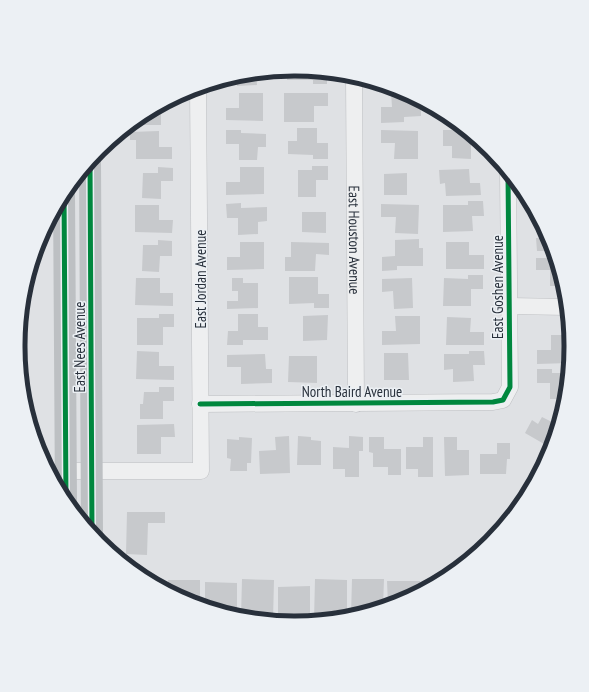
<svg xmlns="http://www.w3.org/2000/svg" width="589" height="692" font-family="'PT Sans Narrow',sans-serif">
<style>
.building{fill:#c7c9cc}
.lines{fill:none;stroke-linecap:round;stroke-linejoin:round}
.minor-casing{stroke:#bdbfc2;stroke-width:17}
.minor{stroke:#eeeff0;stroke-width:16}
.secondary{stroke:#bdc0c3;stroke-width:22}
.cycleway-casing{stroke:#ecf0f4;stroke-width:8}
.cycleway{stroke:#00873e;stroke-width:5}
.labels{text-anchor:middle;dominant-baseline:central;stroke-width:3;stroke-linejoin:round;paint-order:stroke}
.street-label{font-size:15px;fill:#28303b;stroke:#ecf0f4}
.rim{fill:none;stroke:#28303b;stroke-width:5}
</style>
<rect width="100%" height="100%" fill="#dfe1e4"/>
<path class="building" d="M287,70H295L327,73V84H313V80H287Z
M256,73L257,85L237,86V76Z
M391,92H402L421,102V116L404,117V122L381,123V107H392Z
M239,93H263V121L226,120V108H239Z
M284,93H328V106H314V122H284Z
M173,99V108L161,107V125H135V121L141,116Z
M445,114L448,116L455,122H445Z
M297,128H317V143H328V159H313V155L288,154V141H297Z
M226,130H241V133L266,134V147H258L257,160H239V144H226Z
M381,130L418,131V159H394L395,143H381Z
M443,130H465L480,142H471V159L452,158V146H443Z
M159,131V147H172V159H136V140H130V132Z
M312,166H328V180H316V197H298V170H312Z
M158,167L173,168V181H161V199L142,198L143,173H158Z
M240,167H264V194L226,195V182H240Z
M469,169L470,183H480L481,195L446,196L445,183L440,184L439,170Z
M407,173V195H384V174Z
M468,201H483L484,216H472L473,231L443,232V205H468Z
M241,203V208L267,207V221L258,222V234L238,235V218H227L226,204Z
M381,204L419,205L418,234L395,233L396,217H381Z
M135,205H159V220H173L172,233L135,232Z
M302,212H326V233L302,232Z
M536,238H549L552,248V251H537Z
M419,239V248H423V266H397V270L382,271V257L395,256V240Z
M158,240L172,241V256H160L159,272L142,271L143,245H158Z
M240,242H264V269L227,270V257H240Z
M291,242L329,243V255L316,254L315,271H285V257H291Z
M446,242H469V255H484V269H446Z
M536,258H555L564,286H550V270H536Z
M468,275H483V289H471V306H443L444,278L468,279Z
M289,277H318V294H329V308H314V303L289,304Z
M136,278H160V293H173V306L135,305Z
M232,278H243V283H258V308L227,309V301H238V291H232Z
M412,278L413,308L394,309L393,291L382,292V279Z
M159,314H174V327H163V345H137V318H159Z
M238,314H258V327H268V340H243V345H227L228,331H238Z
M328,315L327,340L303,341V316Z
M395,316H420V344L382,345V331H396Z
M447,317L471,318L470,332H484V345H446Z
M551,335H570L571,346L569,363L537,364V350H551Z
M137,351L159,352V366H174V380L136,379Z
M469,351H484L485,365H473L474,381L453,382V369L444,370V354H469Z
M384,353H408L409,380H384Z
M265,354L266,369H272V383L241,384V367H227V355Z
M289,356H317V383L288,382Z
M537,369H552V373H568L566,399H550V383H537Z
M159,387H174V401H163V419H140V404H143L144,392H159Z
M542,417L552,422L554,419L559,422L551,448L525,433L532,420L538,424Z
M174,424L175,437H161V454H137V425Z
M289,436L290,473L260,474L259,451L276,450L275,437Z
M298,436L311,437V440L321,441V465H297Z
M349,436L363,437V451H359V477H345V469H333V447L349,448Z
M239,437L252,438L251,463H247V471H230L231,459L227,458V439L239,440Z
M369,437H384V449H401V475H388V467H373V453L369,452Z
M423,437H433V477H418V469H406V447H423Z
M444,437H457V450H469V475L445,476Z
M497,443H510V459H507L506,474H480V454H497Z
M127,512H165V523H148L147,555L126,554Z
M242,579L274,580L273,620L241,617Z
M315,579L347,580V610H335V619L314,620Z
M352,579H384L383,607L351,616Z
M168,580H200V605L188,601L168,590Z
M151,581H162V587Z
M387,581H420V591L400,602L388,605Z
M205,582L237,583V616L205,606Z
M310,586V619L296,620V614L278,615V587Z"/>
<g class="lines">
<g class="minor-casing">
<g id="minor">
<path id="s1" d="M354,76L356,404"/>
<path d="M509,306L567,307"/>
<path d="M200,404L493,402L503,400L510,387L508,173"/>
<path d="M66,471H201L198,88"/>
</g>
</g>
<use href="#minor" class="minor"/>
<path class="secondary" d="M90,161L92,533
M64,193L66,501"/>
<g class="cycleway-casing">
<path id="cycleway" d="M90,161L92,533
M64,193L66,501
M200,404L493,402L503,400L510,387L508,173"/>
</g>
<use href="#cycleway" class="cycleway"/>
</g>
<g class="labels">
<g class="street-label">
<text stroke="none"><textPath href="#s1" startOffset="164">East Houston Avenue</textPath></text>
<text transform="translate(200 279) rotate(-90)">East Jordan Avenue</text>
<text transform="translate(497 287) rotate(-90)">East Goshen Avenue</text>
<text transform="translate(79 347) rotate(-90)">East Nees Avenue</text>
<text x="352" y="391">North Baird Avenue</text>
</g>
</g>
<path d="M0 0H589V692H0ZM294 76H295A269 269 0 0 1 564 345V347A269 269 0 0 1 295 616H294A269 269 0 0 1 25 347V345A269 269 0 0 1 294 76Z" fill="#ecf0f4" fill-rule="evenodd"/>
<path class="rim" d="M294 76H295A269 269 0 0 1 564 345V347A269 269 0 0 1 295 616H294A269 269 0 0 1 25 347V345A269 269 0 0 1 294 76Z"/>
</svg>
